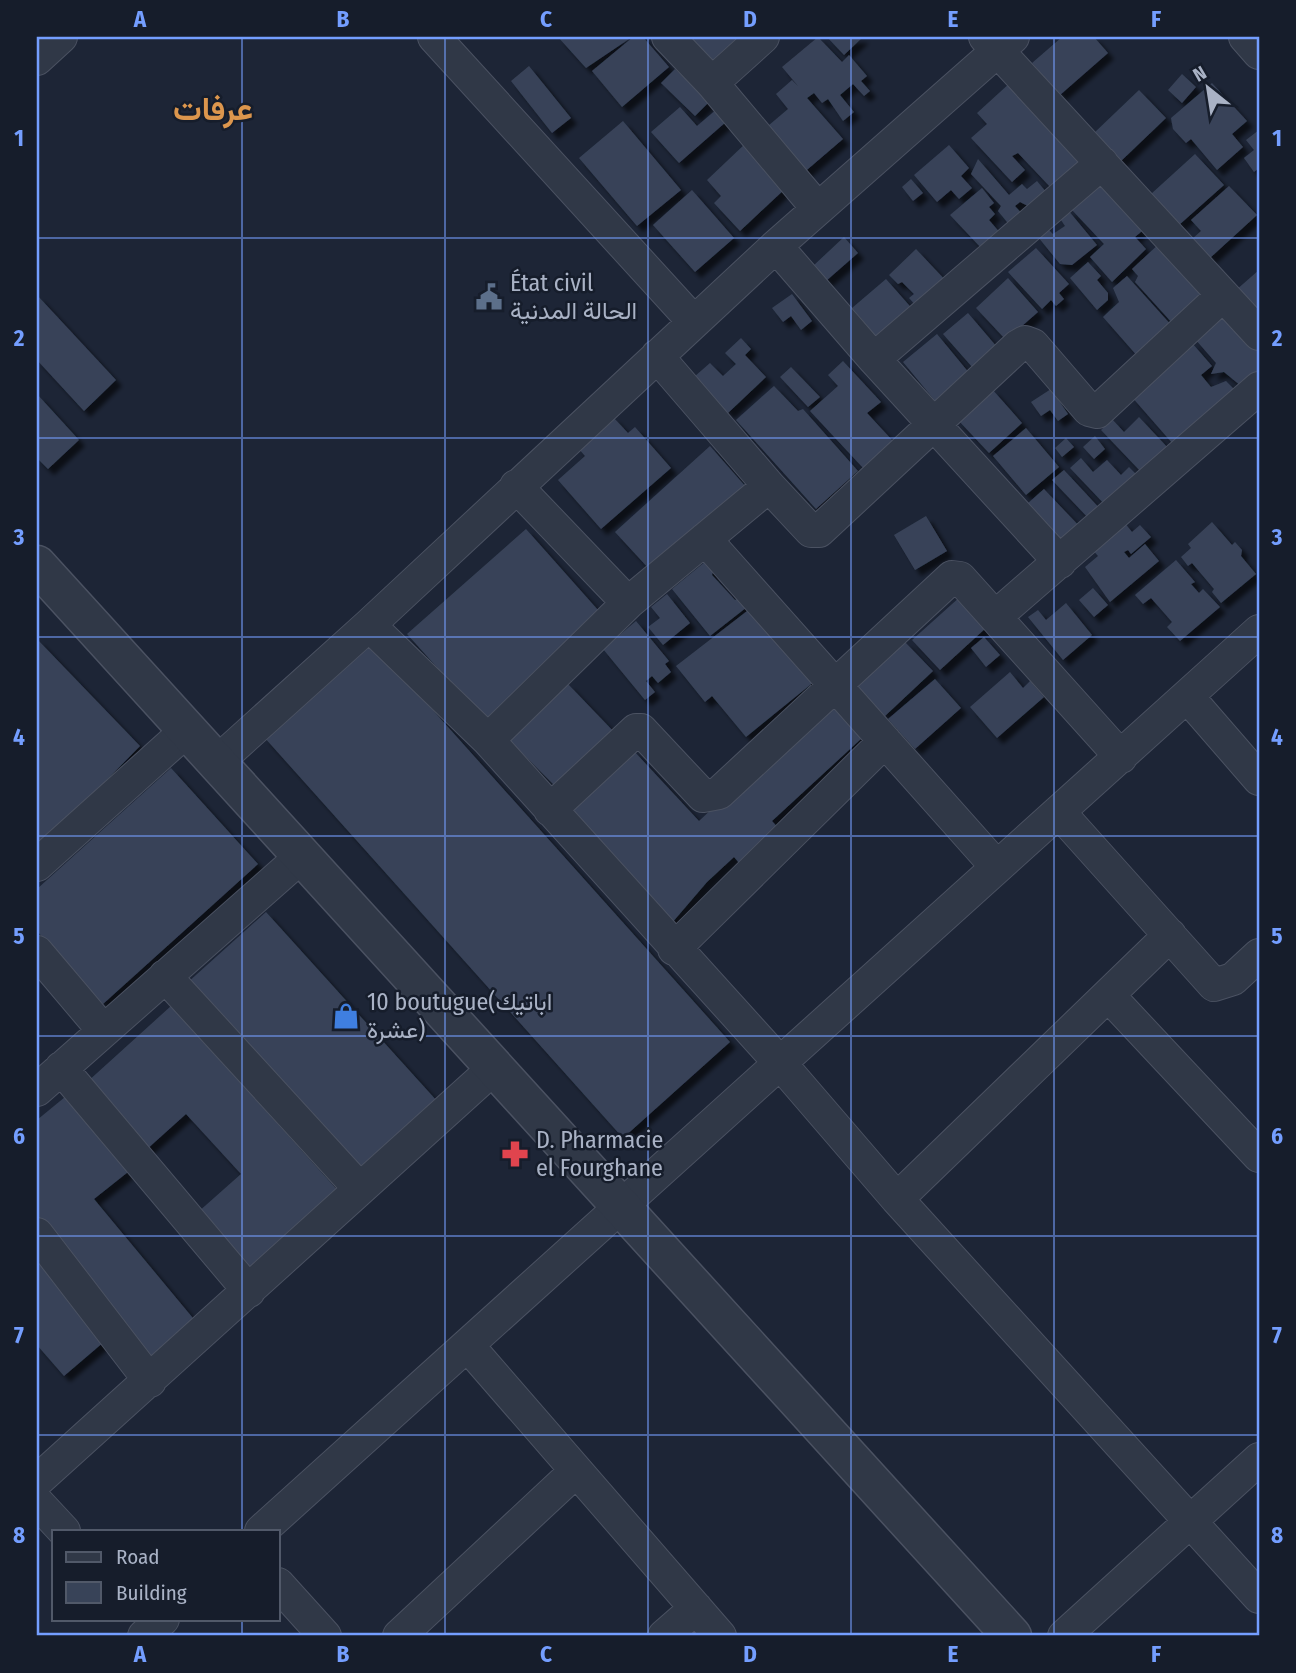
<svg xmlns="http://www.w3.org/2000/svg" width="1296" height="1673" font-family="'Fira Sans Condensed',Vazirmatn,sans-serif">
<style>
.building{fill:#384358;filter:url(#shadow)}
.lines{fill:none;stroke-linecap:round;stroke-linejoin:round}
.minor-casing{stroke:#4b5262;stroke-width:34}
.tertiary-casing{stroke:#4b5262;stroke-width:41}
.minor{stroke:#303847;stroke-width:32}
.tertiary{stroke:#303847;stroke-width:38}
.grid{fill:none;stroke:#749eff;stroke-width:2;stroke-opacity:0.55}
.labels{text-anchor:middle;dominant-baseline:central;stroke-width:5;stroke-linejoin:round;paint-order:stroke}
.poi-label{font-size:24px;fill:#a9b2c5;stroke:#161d2b;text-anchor:start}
.district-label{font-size:32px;font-weight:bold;fill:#dc964d;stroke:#161d2b}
.neatline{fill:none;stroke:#749eff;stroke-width:2.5}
.grid-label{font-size:23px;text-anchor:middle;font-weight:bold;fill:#749eff}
</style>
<defs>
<filter id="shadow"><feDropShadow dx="6" dy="6" stdDeviation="2" flood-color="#0009"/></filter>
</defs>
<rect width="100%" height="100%" fill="#1d2536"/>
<path class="building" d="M558,37H632L586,68Z
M633,37H643L669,67L622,107L592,71Z
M686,37H741L711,64Z
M818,37L842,62L849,55L867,76L861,81L870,91L864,96L853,84L840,95L854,112L843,121L828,99L822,103L814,93L807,98L843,139L801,175L762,131L788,109L776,94L792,80L798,86L782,67Z
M827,37H863L844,55Z
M1062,37H1094L1108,53L1060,95L1032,63Z
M529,66L571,118L552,133L511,81Z
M675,69L709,102L695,116L661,83Z
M1182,74L1196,87L1182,103L1168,90Z
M1011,82L1085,162L1053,190L1018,153L1012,156L1025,170L1012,182L971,138L987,124L977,113Z
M1212,83L1247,121L1232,134L1243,147L1217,170L1191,139L1186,143L1173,129L1171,118Z
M1139,90L1166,118L1120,162L1093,134Z
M680,107L697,126L717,109L727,121L679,163L651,132Z
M623,121L681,190L637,226L579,158Z
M1259,130V168L1254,172L1244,158L1254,150L1246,140Z
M746,143L787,187L740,231L714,203L721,196L707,180Z
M949,145L969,168L961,176L972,188L959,199L951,190L937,202L914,175Z
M1195,154L1224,185L1179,225L1151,194Z
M978,159L1009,195L1022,184L1027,189L1037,181L1047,193L1030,207L1020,202L1015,206L1024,216L1011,227L998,211L1001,206L971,174Z
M911,179L923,193L913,201L902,187Z
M1100,184L1142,231L1135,237L1146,249L1112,282L1090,257L1104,244L1072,210Z
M1229,186L1257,215L1210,258L1192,239L1201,231L1191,220Z
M982,188L994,203L989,207L995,214L989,220L1002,235L984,251L950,215Z
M692,190L734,238L695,272L653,225Z
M1068,210L1097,245L1072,265L1060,264L1038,237L1048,229L1053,234L1065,226L1059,217Z
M844,237L858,253L826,281L813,266Z
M1161,242L1209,294L1174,325L1135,282L1138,276L1132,269Z
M1036,248L1069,284L1059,293L1064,299L1056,306L1051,300L1042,309L1008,272Z
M916,249L948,283L920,310L909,298L914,294L902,282L898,284L889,275Z
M1088,262L1101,276L1097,280L1108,293V300L1097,310L1070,278Z
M1259,270V319L1235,291Z
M1127,276L1173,327L1139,358L1103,317L1119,302L1113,288Z
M1008,278L1038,312L1006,340L976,308Z
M886,279L916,313L882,343L852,308Z
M792,294L812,321L801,330L791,316L783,322L772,308Z
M37,295L116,380L84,411L37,360Z
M968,313L997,347L973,368L943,334Z
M1225,313L1259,352V374L1241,386L1224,372L1211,374L1216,363L1195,339Z
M937,334L970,374L936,402L903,362Z
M741,338L751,349L745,355L766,377L728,413L694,377L710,363L723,376L736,364L725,353Z
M1192,343L1212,366L1201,375L1211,387L1226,381L1235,390L1173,444L1131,396Z
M843,361L881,402L867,413L893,441L864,469L810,411L838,386L828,375Z
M791,367L820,397L808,407L780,377Z
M774,386L798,411L803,409L858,471L816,509L736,420Z
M992,389L1022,423L989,453L958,420Z
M1051,389L1068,414L1058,421L1050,410L1041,416L1031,402Z
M37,394L79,440L48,469L37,458Z
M613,417L628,433L635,427L671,468L601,529L558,480L585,456L578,448Z
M1139,417L1169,449L1143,474L1101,430L1112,419L1124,432Z
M1026,428L1059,467L1026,495L993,456Z
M1095,436L1105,449L1094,459L1083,447Z
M1066,438L1074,447L1062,457L1055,448Z
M710,446L746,487L651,571L615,532Z
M1081,458L1093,472L1107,460L1121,475L1129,467L1141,479L1109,509L1070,468Z
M1064,470L1104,513L1093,523L1052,480Z
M1044,489L1084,531L1067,547L1027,504Z
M926,516L947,551L915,570L894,535Z
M1124,522L1132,532L1140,525L1151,537L1131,554L1128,550L1124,552L1129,558L1145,544L1159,561L1110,602L1085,567L1098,556L1092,549Z
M1212,522L1232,545L1235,542L1242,550L1241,556L1256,574L1221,603L1212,592L1214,589L1192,563L1188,566L1181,557L1191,548L1188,544Z
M526,529L606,619L488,724L407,634Z
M1176,560L1195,582L1191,584L1199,593L1203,589L1220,607L1180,641L1167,627L1172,622L1151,598L1143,604L1135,595Z
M706,561L714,567L712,575L735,600L741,598L747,607L710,636L672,589Z
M1093,588L1108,605L1094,617L1079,600Z
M667,594L690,623L663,645L648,627L660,618L651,607Z
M961,596L988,626L940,670L912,640Z
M1066,603L1092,635L1063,660L1028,617L1038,610L1046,620Z
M751,608L815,681L746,737L712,696L705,702L676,666Z
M636,621L669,661L665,664L671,672L658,683L652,676L646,681L655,692L645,700L603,649Z
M984,637L1000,655L986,667L971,648Z
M37,639L140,746L40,848L37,844Z
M371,641L730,1042L623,1138L264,737Z
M905,642L933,671L885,716L857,687Z
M1010,672L1023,688L1030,681L1044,697L997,738L970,707Z
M935,679L961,708L915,749L888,719Z
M568,684L616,734L559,790L510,741Z
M828,701L862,738L772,821L780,830L740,864L734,857L707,882L671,924L566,805L633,750L699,821Z
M171,768L258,864L103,1004L37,931V889Z
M266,912L437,1101L357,1173L186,984Z
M171,1006L341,1194L252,1274L197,1213L241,1174L186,1114L146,1150L86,1083Z
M65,1097L128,1172L94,1199L202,1329L155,1368L37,1227V1120Z
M37,1251L112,1335L64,1376L37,1345Z"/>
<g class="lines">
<g class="minor-casing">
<path id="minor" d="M434,37L694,322
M668,37L712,83L818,209
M985,37L1259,334
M1245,37L1259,53
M37,59L61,37
M712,83L763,37
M776,246L874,359L1060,562
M657,356L769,486L811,531H819L1018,346L1025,342L1033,345L1089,410L1097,412L1223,295
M874,359L1102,163
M516,486L628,603
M705,539L997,867
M995,617L1259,388
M369,625L488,740L780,1063L897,1199L1259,1597
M1187,696L1259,779
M488,740L628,603L769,486
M216,763L369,625L776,246L1013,37
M550,810L636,730H641L703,796L719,793L952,577L960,578L1121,757
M1059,812L1214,985L1233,979L1259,955
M37,865L186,731
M674,949L885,741
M37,952L103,1030
M165,976L360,1189
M1108,995L1259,1156
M61,1068L249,1291
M37,1090L302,856
M897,1199L1170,935
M37,1234L150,1381
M469,1347L720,1636
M37,1481L494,1068
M37,1502L64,1531
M261,1531L1259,631
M278,1584L325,1636
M144,1636L163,1619
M399,1636L576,1471
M664,1636L696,1608
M1064,1636L1259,1459"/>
</g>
<g class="tertiary-casing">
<path id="tertiary" d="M37,565L1012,1636"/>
</g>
<use href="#minor" class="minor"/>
<use href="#tertiary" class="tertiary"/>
</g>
<path class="grid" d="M242,37V1531M445,37V1636M648,37V1636M851,37V1636M1054,37V1636M37,238H1259M37,438H1259M37,637H1259M37,836H1259M37,1036H1259M37,1236H1259M37,1435H1259M242,1619V1636"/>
<defs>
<g id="civic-bare" transform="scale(2.1)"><path d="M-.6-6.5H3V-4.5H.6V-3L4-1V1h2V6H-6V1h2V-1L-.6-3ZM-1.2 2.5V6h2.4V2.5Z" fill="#5c6f8a" stroke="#161d2b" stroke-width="2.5" paint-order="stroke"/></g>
<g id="shop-bare" transform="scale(2.1)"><path d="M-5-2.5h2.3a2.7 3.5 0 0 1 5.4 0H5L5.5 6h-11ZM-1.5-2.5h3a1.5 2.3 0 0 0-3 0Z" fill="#3f7fe0" stroke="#161d2b" stroke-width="2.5" paint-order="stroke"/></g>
<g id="pharmacy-bare" transform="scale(2.1)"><path d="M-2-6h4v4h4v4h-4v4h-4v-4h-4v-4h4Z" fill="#e0444e" stroke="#161d2b" stroke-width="2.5" paint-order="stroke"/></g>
</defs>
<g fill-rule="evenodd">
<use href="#civic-bare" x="489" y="297"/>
<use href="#shop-bare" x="346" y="1016"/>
<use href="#pharmacy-bare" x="515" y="1154"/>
</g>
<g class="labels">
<g class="poi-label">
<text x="510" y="283">État civil<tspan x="510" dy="28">الحالة المدنية</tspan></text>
<text x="367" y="1002">10 boutugue(اباتيك<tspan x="367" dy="28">عشرة)</tspan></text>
<text x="536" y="1140">D. Pharmacie<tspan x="536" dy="28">el Fourghane</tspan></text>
</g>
<g class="district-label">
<text x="213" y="109">عرفات</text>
</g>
</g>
<rect width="1296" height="1673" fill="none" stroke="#161d2b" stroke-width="77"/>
<rect x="52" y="1530" width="228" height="91" fill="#161d2b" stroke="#515969" stroke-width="2"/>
<rect x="66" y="1552" width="35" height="10" fill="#303847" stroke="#515969" stroke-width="2"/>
<text x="116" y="1564" font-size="21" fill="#a9b2c5">Road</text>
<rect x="66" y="1582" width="35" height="21" fill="#384358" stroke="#515969" stroke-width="2"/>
<text x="116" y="1600" font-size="21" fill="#a9b2c5">Building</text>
<g transform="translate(1208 88) rotate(330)" stroke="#161d2b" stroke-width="5" paint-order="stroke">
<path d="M0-5L12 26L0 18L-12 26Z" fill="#a9b2c5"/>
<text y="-10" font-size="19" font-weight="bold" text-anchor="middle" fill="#a9b2c5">N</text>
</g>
<rect x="38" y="38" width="1220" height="1596" class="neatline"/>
<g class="grid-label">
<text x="140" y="27">A</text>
<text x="343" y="27">B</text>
<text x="546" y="27">C</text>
<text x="750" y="27">D</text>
<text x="953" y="27">E</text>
<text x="1156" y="27">F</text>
<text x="19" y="146">1</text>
<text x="1277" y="146">1</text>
<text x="19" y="346">2</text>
<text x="1277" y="346">2</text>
<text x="19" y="545">3</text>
<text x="1277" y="545">3</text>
<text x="19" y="745">4</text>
<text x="1277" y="745">4</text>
<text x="19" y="944">5</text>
<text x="1277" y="944">5</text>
<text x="19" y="1144">6</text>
<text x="1277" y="1144">6</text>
<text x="19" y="1343">7</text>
<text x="1277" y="1343">7</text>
<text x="19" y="1543">8</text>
<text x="1277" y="1543">8</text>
<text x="140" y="1662">A</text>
<text x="343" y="1662">B</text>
<text x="546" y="1662">C</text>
<text x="750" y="1662">D</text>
<text x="953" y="1662">E</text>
<text x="1156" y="1662">F</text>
</g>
</svg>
